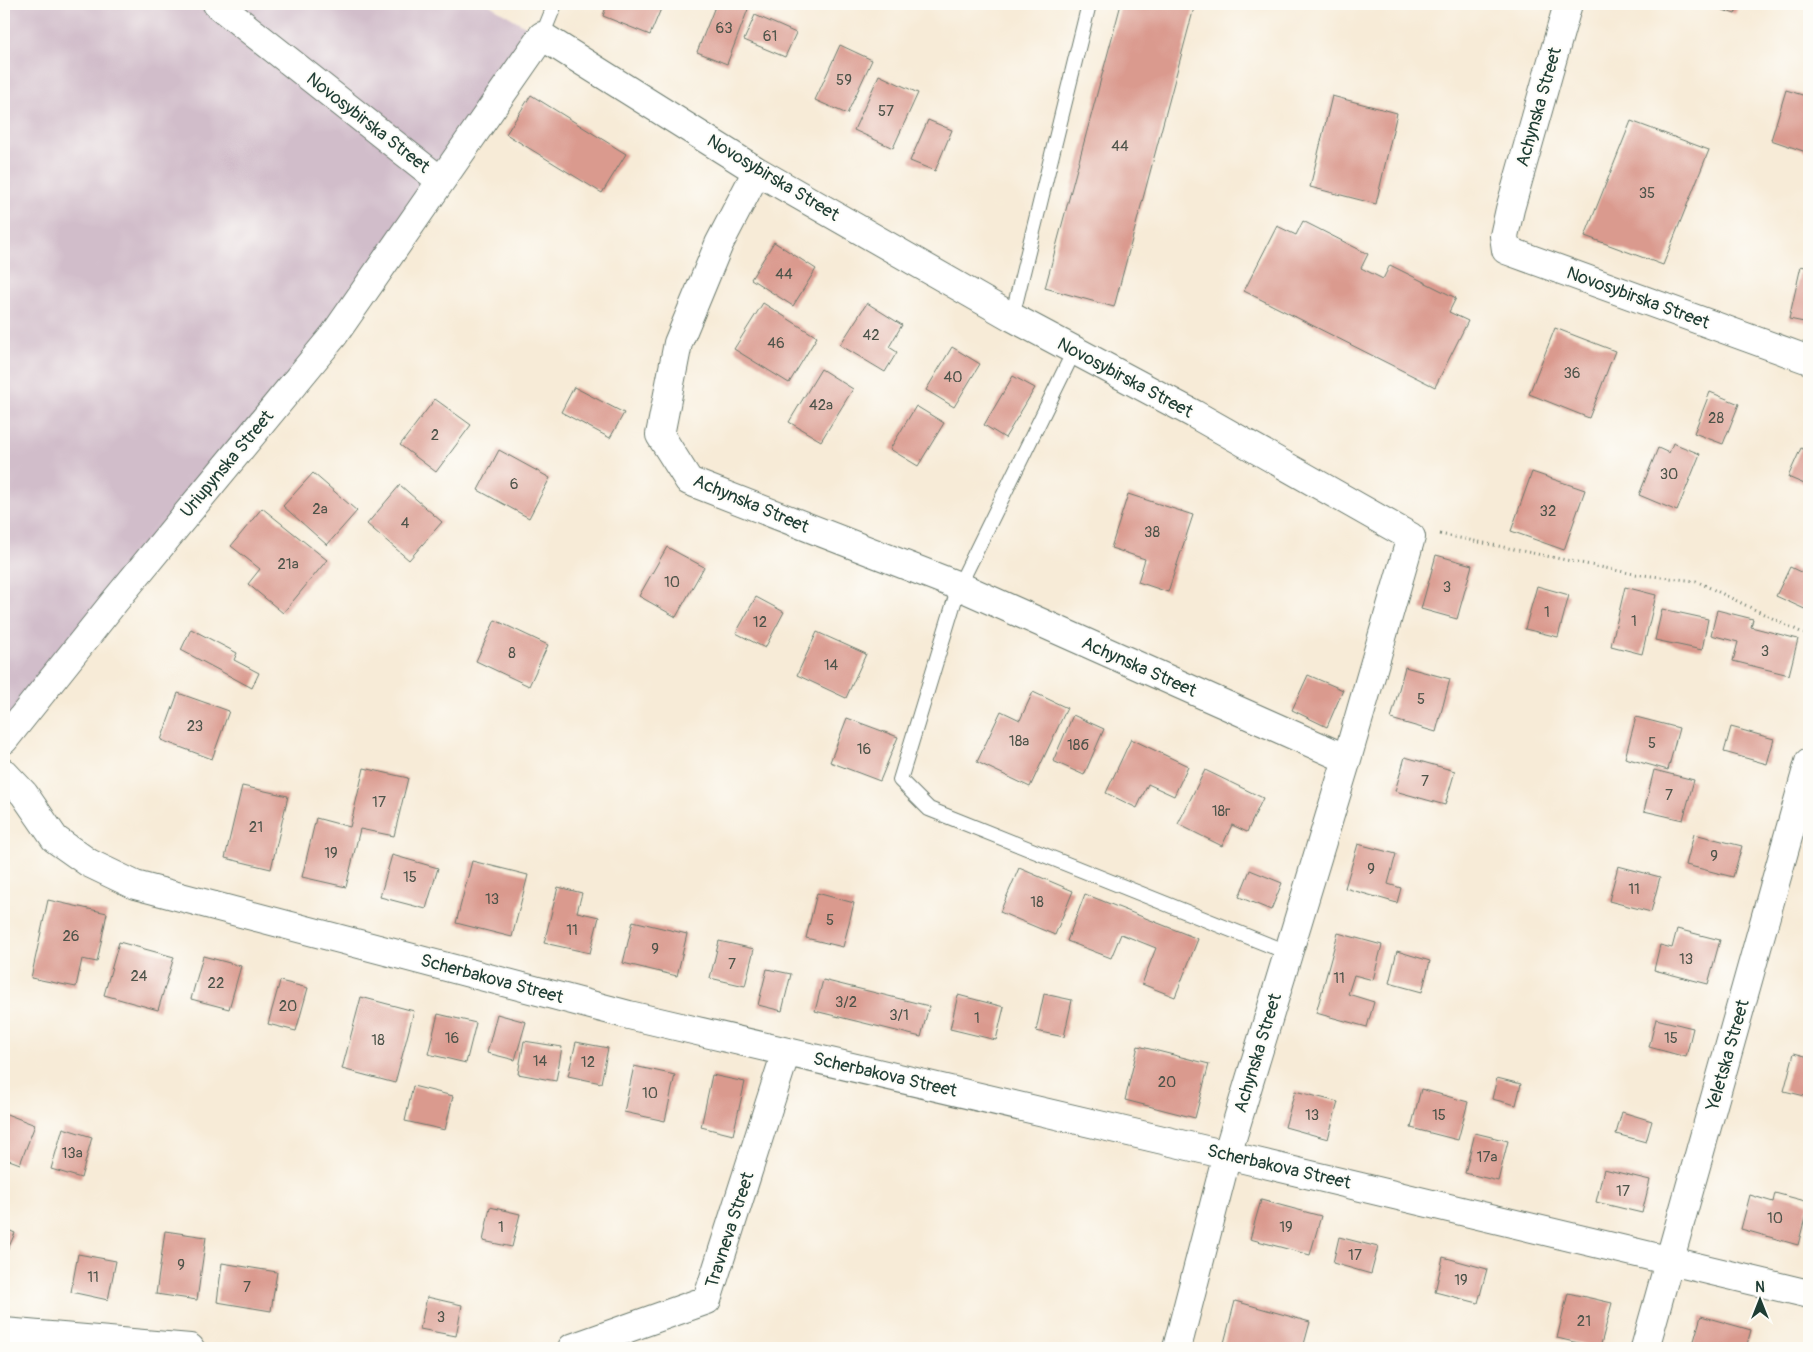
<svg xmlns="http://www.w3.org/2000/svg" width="1813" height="1352" font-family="Pangolin,sans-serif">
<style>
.industrial{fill:#d1bdca}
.building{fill:#da9a8e}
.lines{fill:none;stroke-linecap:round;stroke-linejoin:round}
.lane-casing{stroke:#6b7a6d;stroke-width:16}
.street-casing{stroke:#6b7a6d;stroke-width:30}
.path{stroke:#6b7a6d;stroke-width:3;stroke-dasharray:1 4;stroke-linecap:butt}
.lane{stroke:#fff;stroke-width:14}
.street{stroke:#fff;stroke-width:28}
.labels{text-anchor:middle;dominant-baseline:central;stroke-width:4;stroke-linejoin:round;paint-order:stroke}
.number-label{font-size:15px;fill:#4e544a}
.street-label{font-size:18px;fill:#1f3d34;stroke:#fdfcf7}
</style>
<rect width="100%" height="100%" fill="#fdfcf7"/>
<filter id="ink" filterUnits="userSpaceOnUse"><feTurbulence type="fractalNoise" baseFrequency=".02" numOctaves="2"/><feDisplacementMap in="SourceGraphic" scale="10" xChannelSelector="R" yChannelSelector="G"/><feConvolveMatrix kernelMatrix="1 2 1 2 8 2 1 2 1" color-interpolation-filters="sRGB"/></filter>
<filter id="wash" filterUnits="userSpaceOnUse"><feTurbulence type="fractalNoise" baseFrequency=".0096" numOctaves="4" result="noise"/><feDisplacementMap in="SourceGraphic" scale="20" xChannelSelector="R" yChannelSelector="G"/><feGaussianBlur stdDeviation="1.12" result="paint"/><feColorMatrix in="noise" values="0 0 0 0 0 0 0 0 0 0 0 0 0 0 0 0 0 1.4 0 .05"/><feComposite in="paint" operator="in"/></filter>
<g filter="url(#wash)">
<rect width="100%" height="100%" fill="#f7ebd7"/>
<path class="industrial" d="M4,4H488L542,36L334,335L4,740Z"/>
<g id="blocks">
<path class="building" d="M607,4H663L650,35L603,16Z
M716,4H750L727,64L697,52Z
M1121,4H1195L1114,307L1045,288Z
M1705,4H1739L1735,14Z
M755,15L796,33L785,57L744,40Z
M840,45L872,60L847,114L815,100Z
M879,75L918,93L893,148L854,130Z
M1786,90L1809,97V153L1771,140Z
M531,95L626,154L602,193L506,134Z
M1332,96L1397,113L1376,204L1310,187Z
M928,120L952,130L935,171L910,161Z
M1631,121L1709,150L1663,265L1585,236Z
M1303,221L1368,254L1361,268L1383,279L1390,265L1456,298L1449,312L1468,321L1435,387L1244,291L1277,226L1296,235Z
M774,242L816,269L793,306L751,279Z
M1801,266L1809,268V323L1789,319Z
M763,303L817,337L789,383L734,349Z
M867,303L902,325L889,347L897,352L885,372L840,345Z
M1555,328L1615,351L1589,418L1529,394Z
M952,347L980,364L954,407L926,390Z
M821,369L853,389L821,441L789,422Z
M1013,376L1035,388L1005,438L984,425Z
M574,387L624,413L610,438L561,412Z
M1710,392L1739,404L1723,444L1694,433Z
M435,399L471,425L436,472L400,445Z
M916,406L944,423L918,466L890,449Z
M1673,443L1700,454L1677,511L1639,495L1658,448L1669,453Z
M1801,448L1809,452V486L1788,477Z
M499,450L550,478L529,518L478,490Z
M1532,472L1585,490L1564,550L1511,531Z
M313,473L357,511L327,545L283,506Z
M400,485L442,522L409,560L367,524Z
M1128,494L1193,515L1168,592L1138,582L1145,559L1111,548Z
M262,508L327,560L283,613L248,584L260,569L231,546Z
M667,547L704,567L676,617L639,596Z
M1436,555L1472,565L1457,619L1421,609Z
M1790,567L1809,576V611L1776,596Z
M1537,586L1569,595L1558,637L1525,629Z
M1625,587L1656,595L1642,654L1611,646Z
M756,597L784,612L765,648L736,633Z
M1662,609L1708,619L1702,650L1655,640Z
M1717,610L1753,619L1751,627L1798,639L1789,675L1733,661L1738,642L1711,635Z
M495,620L548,645L529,686L476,661Z
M191,629L237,653L234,660L259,673L252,688L181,650Z
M817,632L866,654L846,698L797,675Z
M1405,667L1450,679L1436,732L1391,719Z
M1308,675L1343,690L1327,727L1292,710Z
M1033,692L1067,708L1030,787L977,762L1001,711L1020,720Z
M178,693L229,711L212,759L161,740Z
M1073,715L1104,729L1084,775L1053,761Z
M1636,717L1679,728L1668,770L1625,758Z
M847,718L898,737L880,781L830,762Z
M1731,727L1774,739L1767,764L1724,752Z
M1131,739L1188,766L1174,796L1148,784L1137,808L1106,793Z
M1405,757L1455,771L1445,805L1395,791Z
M364,768L408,778L394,836L360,829L346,887L302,877L316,818L350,827Z
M1205,770L1263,798L1247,832L1232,825L1222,846L1178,824Z
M1654,770L1694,780L1683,820L1644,811Z
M242,786L288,796L271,869L225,858Z
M1694,834L1742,846L1733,877L1686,865Z
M1358,844L1396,854L1388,884L1401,888L1397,903L1345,888Z
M392,855L438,868L426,909L380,897Z
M472,861L528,875L512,937L456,923Z
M1618,866L1660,877L1651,912L1609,901Z
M1019,868L1073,891L1055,935L1000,912Z
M1250,870L1282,883L1271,910L1239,897Z
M558,887L582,893L577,912L599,917L590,953L544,943Z
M817,893L854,903L843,947L806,938Z
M1085,894L1198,939L1175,997L1142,984L1156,948L1121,934L1111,958L1067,941Z
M48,900L107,913L97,962L82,959L76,987L31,978Z
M633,921L687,934L677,976L623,963Z
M1677,929L1720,940L1708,984L1654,970L1660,945L1672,948Z
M1338,933L1382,945L1373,980L1354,975L1348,994L1374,1002L1367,1027L1316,1013Z
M719,941L754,949L745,986L710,978Z
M119,942L174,957L158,1010L104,995Z
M1397,951L1430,961L1422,992L1389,983Z
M203,956L241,966L229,1009L191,999Z
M767,969L791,974L782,1011L758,1005Z
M823,980L929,1006L921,1037L815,1011Z
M280,981L308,988L296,1031L268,1024Z
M1044,994L1072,1000L1064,1037L1036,1031Z
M958,995L1004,1007L996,1040L950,1029Z
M361,997L414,1011L395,1083L342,1069Z
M438,1014L476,1023L466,1063L428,1054Z
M497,1014L526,1022L515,1060L487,1053Z
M1656,1019L1693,1028L1686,1057L1649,1047Z
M524,1041L562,1047L556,1081L518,1074Z
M576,1042L608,1048L601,1083L568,1076Z
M1138,1046L1209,1064L1195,1118L1125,1100Z
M1794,1053L1809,1057V1097L1784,1091Z
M634,1066L675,1075L665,1121L624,1112Z
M712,1075L745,1082L733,1135L701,1127Z
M1497,1078L1521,1084L1516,1105L1492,1099Z
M413,1086L453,1096L445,1130L405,1121Z
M1421,1089L1468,1102L1458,1140L1411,1128Z
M1295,1091L1338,1102L1328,1139L1285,1127Z
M1622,1112L1652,1121L1646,1142L1616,1134Z
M4,1113L35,1125L20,1164L4,1158Z
M63,1128L92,1137L81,1178L51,1169Z
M1475,1133L1508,1141L1498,1181L1465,1173Z
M1604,1169L1650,1180L1642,1213L1596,1202Z
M1775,1193L1809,1202L1798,1245L1741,1229L1750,1195L1773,1202Z
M1261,1200L1321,1216L1310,1255L1250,1239Z
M490,1207L520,1214L512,1247L483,1241Z
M4,1228L15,1233L4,1258Z
M165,1231L206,1237L197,1300L156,1294Z
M1339,1237L1378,1247L1371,1274L1333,1263Z
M78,1254L116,1261L108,1300L71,1292Z
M1443,1257L1487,1269L1478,1303L1435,1292Z
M222,1263L277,1272L271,1311L217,1302Z
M1568,1293L1612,1303L1600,1348L1557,1338Z
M427,1297L462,1305L456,1336L420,1329Z
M1235,1301L1310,1322L1303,1348H1243L1224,1343Z
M1701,1316L1751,1330L1746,1348H1692Z"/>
</g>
</g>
<g filter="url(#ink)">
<use href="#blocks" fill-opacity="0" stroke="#6b7a6d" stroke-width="1"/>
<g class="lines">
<g class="lane-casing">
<path id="lane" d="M542,36L555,4
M1012,317L1089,4
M1074,351L959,586L900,780L929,809L1289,953"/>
</g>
<g class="street-casing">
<path id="street" d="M217,4L441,181L542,36L757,171L1012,317L1194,414L1411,537L1347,759L1227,1155L1177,1348
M1568,4L1510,209L1504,236L1506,250L1809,360
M757,171L719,244L678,343L660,435L689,481L959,586L1347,759
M4,740L115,601L334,335L441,181
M4,773L24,794L55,839L89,863L135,885L629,1015L1227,1155L1809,1294
M4,1332L190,1348
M572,1348L707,1300L786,1052
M1645,1348L1809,762"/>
</g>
<path class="path" d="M1440,534L1634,574L1696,581L1809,636"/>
<use href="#lane" class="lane"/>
<use href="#street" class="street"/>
</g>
</g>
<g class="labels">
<g class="number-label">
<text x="724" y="28">63</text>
<text x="770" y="36">61</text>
<text x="844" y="80">59</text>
<text x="886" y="111">57</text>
<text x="1120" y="146">44</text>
<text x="1647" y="193">35</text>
<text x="784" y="274">44</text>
<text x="871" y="335">42</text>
<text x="776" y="343">46</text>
<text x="1572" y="373">36</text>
<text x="953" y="377">40</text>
<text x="821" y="405">42а</text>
<text x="1716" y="418">28</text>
<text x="435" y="435">2</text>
<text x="1669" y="474">30</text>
<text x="514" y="484">6</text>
<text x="320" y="509">2а</text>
<text x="1548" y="511">32</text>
<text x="405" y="523">4</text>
<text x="1152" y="532">38</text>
<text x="288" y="564">21а</text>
<text x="672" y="582">10</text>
<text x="1447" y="587">3</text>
<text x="1547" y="612">1</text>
<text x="1634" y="621">1</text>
<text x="760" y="622">12</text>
<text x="1765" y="651">3</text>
<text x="512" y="653">8</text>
<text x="831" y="665">14</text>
<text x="1421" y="699">5</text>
<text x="195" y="726">23</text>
<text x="1019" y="741">18а</text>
<text x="1652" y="743">5</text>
<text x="1078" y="745">18б</text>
<text x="864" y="749">16</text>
<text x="1425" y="781">7</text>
<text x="1669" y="795">7</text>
<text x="379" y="802">17</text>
<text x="1221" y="811">18г</text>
<text x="256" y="827">21</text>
<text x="331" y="853">19</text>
<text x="1714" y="856">9</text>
<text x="1371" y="869">9</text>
<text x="410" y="877">15</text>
<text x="1634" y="889">11</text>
<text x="492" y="899">13</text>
<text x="1037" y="902">18</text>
<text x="830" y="920">5</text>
<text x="572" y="930">11</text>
<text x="71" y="936">26</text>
<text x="655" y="949">9</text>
<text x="1686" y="959">13</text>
<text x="732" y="964">7</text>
<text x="139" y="976">24</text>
<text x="1339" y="978">11</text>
<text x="216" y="983">22</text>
<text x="846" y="1002">3/2</text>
<text x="288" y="1006">20</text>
<text x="899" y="1015">3/1</text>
<text x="977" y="1018">1</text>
<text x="452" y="1038">16</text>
<text x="1671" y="1038">15</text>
<text x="378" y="1040">18</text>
<text x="540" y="1061">14</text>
<text x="588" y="1062">12</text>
<text x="1167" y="1082">20</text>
<text x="650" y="1093">10</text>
<text x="1312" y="1115">13</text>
<text x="1439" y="1115">15</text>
<text x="72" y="1153">13а</text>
<text x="1487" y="1157">17а</text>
<text x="1623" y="1191">17</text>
<text x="1775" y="1218">10</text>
<text x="501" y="1227">1</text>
<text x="1286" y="1227">19</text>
<text x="1355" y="1255">17</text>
<text x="181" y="1265">9</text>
<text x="93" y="1277">11</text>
<text x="1461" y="1280">19</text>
<text x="247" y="1287">7</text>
<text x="441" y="1317">3</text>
<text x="1584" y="1321">21</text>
</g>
<g class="street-label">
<text transform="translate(1539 107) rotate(-74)">Achynska Street</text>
<text transform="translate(368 123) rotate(38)">Novosybirska Street</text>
<text transform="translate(773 178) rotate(31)">Novosybirska Street</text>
<text transform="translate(1638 298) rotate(20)">Novosybirska Street</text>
<text transform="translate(1125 378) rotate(28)">Novosybirska Street</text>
<text transform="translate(227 464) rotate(-50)">Uriupynska Street</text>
<text transform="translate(751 504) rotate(23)">Achynska Street</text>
<text transform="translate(1139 667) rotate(24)">Achynska Street</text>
<text transform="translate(492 979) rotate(15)">Scherbakova Street</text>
<text transform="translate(1258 1053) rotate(-73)">Achynska Street</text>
<text transform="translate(1728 1055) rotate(-74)">Yeletska Street</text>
<text transform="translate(885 1075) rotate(13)">Scherbakova Street</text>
<text transform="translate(1279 1167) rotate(13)">Scherbakova Street</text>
<text transform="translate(730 1230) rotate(-72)">Travneva Street</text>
</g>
</g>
<rect width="1813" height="1352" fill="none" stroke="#fdfcf7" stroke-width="20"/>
<g transform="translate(1760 1300)" stroke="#fdfcf7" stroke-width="4" paint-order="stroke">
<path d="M0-4L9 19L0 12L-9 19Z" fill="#1f3d34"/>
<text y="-8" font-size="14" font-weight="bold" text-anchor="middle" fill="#1f3d34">N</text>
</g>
</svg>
